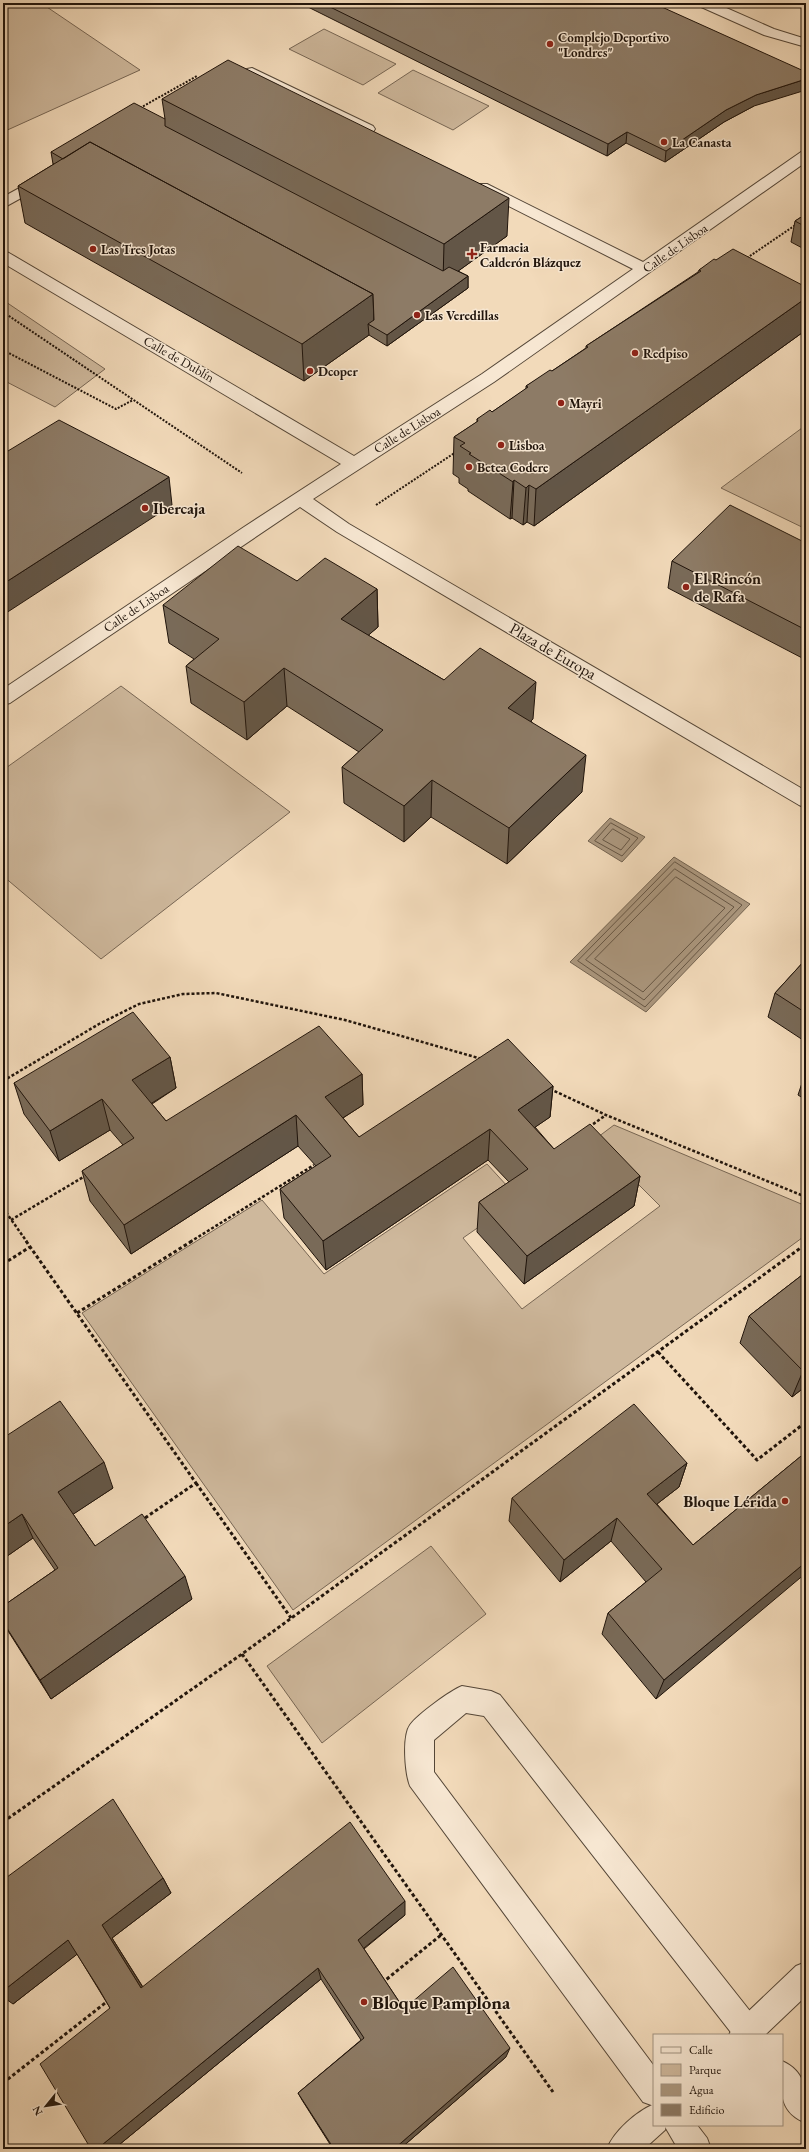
<svg xmlns="http://www.w3.org/2000/svg" width="809" height="2152" font-family="'EB Garamond',serif">
<style>
.green{fill:#ceb89c;stroke:#776654}
.water{fill:#ab977e;stroke:#736350}
.lines{fill:none;stroke-linecap:round;stroke-linejoin:round}
.shore{stroke:#665644;stroke-width:1}
.service-casing{stroke:#544637;stroke-width:2}
.minor-casing{stroke:#544637;stroke-width:2}
.path-far2{stroke:#20140b;stroke-width:2;stroke-dasharray:2 1.5;stroke-linecap:butt}
.path-far1{stroke:#20140b;stroke-width:2.5;stroke-dasharray:3 2;stroke-linecap:butt}
.path{stroke:#20140b;stroke-width:3;stroke-dasharray:3.5 2.5;stroke-linecap:butt}
.service{fill:#f7e7d2;fill-rule:evenodd}
.minor{fill:#f7e7d2;fill-rule:evenodd}
.wall{fill:#796a58;stroke:#20140b}
.shaded-wall{fill:#635647;stroke:#20140b}
.building{fill:#8d7b66;stroke:#20140b}
.poi-dot{fill:#8f2418;stroke:#f7e7d2;stroke-width:1.5}
.labels{text-anchor:middle;dominant-baseline:central;stroke-width:3;stroke-linejoin:round;paint-order:stroke}
.far-poi-label{font-size:13px;font-weight:bold;fill:#20140b;stroke:#f7e7d2;text-anchor:start}
.far-street-label{font-size:13px;fill:#20140b;stroke:#f7e7d2}
.poi-label{font-size:16px;font-weight:bold;fill:#20140b;stroke:#f7e7d2;text-anchor:start}
.street-label{font-size:16px;fill:#20140b;stroke:#f7e7d2}
.near-poi-label{font-size:19px;font-weight:bold;fill:#20140b;stroke:#f7e7d2;text-anchor:start}
</style>
<rect width="100%" height="100%" fill="#f2daba"/>
<filter id="stains"><feTurbulence type="fractalNoise" baseFrequency=".005" numOctaves="4"/><feColorMatrix values="0 0 0 0 .2 0 0 0 0 .09 0 0 0 0 .02 0 0 0 .5 -.17"/></filter>
<radialGradient id="worn" r=".72"><stop offset=".6" stop-color="#630" stop-opacity="0"/><stop offset="1" stop-color="#630" stop-opacity=".3"/></radialGradient>
<path class="green" d="M3,3H41L140,70L3,132Z
M324,29L396,64L363,85L289,49Z
M413,70L489,106L453,130L378,93Z
M3,300L105,369L55,407L3,380Z
M806,426V529L721,488L802,428Z
M121,686L290,812L101,959L3,876V770Z
M614,1125L806,1206V1235L293,1610L82,1313L262,1200L324,1274L487,1164L519,1199L463,1238L522,1309L660,1206L594,1140Z
M431,1546L486,1614L322,1743L267,1666Z"/>
<path class="water" d="M610,818L645,837L622,862L588,841Z
M674,857L750,904L646,1012L570,962Z"/>
<g class="lines">
<path class="shore" d="M611,823L638,838L622,856L595,841Z
M613,829L630,839L621,850L603,840Z
M675,862L742,905L645,1007L578,961Z
M675,869L734,907L644,1000L586,960Z
M676,877L725,908L643,992L595,959Z"/>
<g class="service-casing">
<path id="service" d="M462,1686L491,1691L500,1695L761,2025L766,2035H733L484,1716L466,1713L434,1740V1772L654,2066V2106L643,2102L410,1786C405,1773 402,1736 410,1725C417,1715 451,1690 462,1686Z
M782,2061C809,2073 806,2096 806,2123C776,2111 782,2088 782,2061Z
M664,2125H697L707,2138L711,2149H678Z"/>
</g>
<g class="minor-casing">
<path id="minor" d="M697,3H715L774,29L806,39V47L764,35L699,6Z
M798,3H806V8L801,7Z
M252,68L373,126L375,129L373,132H363L247,75L245,72L247,69Z
M806,151V162L494,382L313,499L349,524L806,791V808L799,805L337,532L300,507L10,703L3,705V689L244,527L341,464L3,263V251L9,253L354,456L482,374L633,269L477,190L474,187L477,184H487L643,262L801,152Z
M45,174L50,176L53,179L50,182L3,208V197Z
M806,1962V1996L765,2035H729L734,2025L796,1966Z
M654,2104V2125H666L665,2130L644,2149H607C614,2131 636,2112 654,2104Z"/>
</g>
<path class="path-far2" d="M140,108L197,76
M747,258L797,224
M3,312L242,473
M3,350L116,409L133,400
M376,505L456,452"/>
<path class="path-far1" d="M3,1081L99,1024L139,1004L183,994L216,993L345,1020L482,1059
M550,1089L606,1115L806,1197
M589,1127L606,1115
M3,1208L27,1242
M11,1220L85,1176
M190,1242L314,1165"/>
<path class="path" d="M26,1241L196,1483L142,1520
M3,1264L30,1247
M77,1313L192,1241
M658,1352L757,1460L806,1422
M196,1483L291,1618
M242,1654L553,2092
M3,1822L242,1654L806,1244
M382,1983L441,1935
M3,2083L109,2000"/>
<use href="#service" class="service"/>
<use href="#minor" class="minor"/>
</g>
<path class="wall" d="M302,3H653L754,106L724,122L665,162L626,143L607,156L302,4Z
M162,99L507,236L458,271L468,276V288L387,346L369,335L304,381L25,223L18,186L54,164H53L51,152L165,119Z
M806,214V250L791,242L795,221Z
M716,260L806,287V330L534,526L527,522L523,525L512,518L510,519L468,491V489L459,483V478L453,474L454,437L477,422V419L492,412L526,389V386L552,371L586,348V346L698,272L699,270Z
M806,543V660L668,588L672,561Z
M297,581L377,589L378,627L368,635L444,680L533,719L531,721L582,792L507,864L431,817L404,842L344,803L342,767L359,752L287,706L247,740L191,703L186,666L194,659L169,643L163,605Z
M806,959V1042L768,1017L775,993Z
M170,1057L176,1088L152,1104L166,1121L362,1074L363,1105L343,1118L359,1137L553,1086L550,1117L535,1127L554,1149L640,1176L634,1206L524,1284L477,1232L479,1202L509,1182L488,1160L326,1270L284,1218L280,1189L316,1166L298,1146L131,1254L90,1201L82,1171L123,1145L110,1130L59,1161L24,1114L14,1083Z
M806,1071V1100L798,1095Z
M806,1272V1386L792,1397L740,1343L749,1316Z
M3,1438L113,1488L73,1514L95,1546L192,1599L51,1699L3,1623V1606L55,1570L33,1538L3,1559Z
M806,1452L656,1699L602,1634L608,1613L646,1582L611,1541L560,1582L509,1521L512,1498L687,1463L679,1487L657,1504L693,1545Z
M163,1878L171,1893L112,1938L143,1987L405,1915L364,1949L404,2009L506,2057L400,2149H333L302,2100L298,2093L361,2040L321,1979L114,2149H91L110,2008L77,1954L13,2004Z"/>
<path class="shaded-wall" d="M806,79V90L754,106L724,122L665,162L666,151L726,110L756,95Z
M627,132L626,143L607,156L608,144Z
M509,198L507,236L443,282L444,244Z
M468,276V288L387,346V335Z
M373,294L374,327L368,324L369,335L304,381L302,344Z
M806,298V330L534,526L536,489Z
M169,477L172,505L3,615V584Z
M514,480L512,518L510,519L513,482Z
M529,485L527,522L523,525L526,488Z
M377,589L378,627L343,657L341,619Z
M284,668L287,706L247,740L244,702Z
M536,682L533,719L505,745L508,708Z
M586,755L582,792L507,864L509,828Z
M432,780L431,817L404,842V806Z
M170,1057L176,1088L139,1111L132,1080Z
M362,1074L363,1105L327,1128L325,1097Z
M553,1086L550,1117L515,1141L518,1110Z
M102,1099L110,1130L59,1161L50,1131Z
M296,1115L298,1146L131,1254L124,1225Z
M490,1129L488,1160L326,1270L323,1241Z
M640,1176L634,1206L524,1284L527,1256Z
M806,1369V1386L792,1397L803,1371Z
M104,1462L113,1488L69,1517L58,1492Z
M687,1463L679,1487L640,1517L647,1494Z
M22,1514L33,1538L3,1559V1527Z
M617,1518L611,1541L560,1582L564,1560Z
M806,1562V1573L656,1699L664,1680Z
M185,1576L192,1599L51,1699L40,1680Z
M163,1878L171,1893L112,1938L150,1999L141,1988L102,1925Z
M405,1901V1915L359,1952L358,1940Z
M68,1940L80,1952L13,2004L3,1997V1991Z
M318,1968L321,1979L114,2149H97Z
M510,2048L506,2057L400,2149H394Z"/>
<path class="building" d="M322,3H653L806,72V79L756,95L726,110L666,151L627,132L608,144Z
M228,60L509,198L444,244L162,99Z
M134,103L165,119V126L443,271L449,267L468,276L387,335L368,324L374,320L373,294L90,142L63,159L51,152Z
M90,142L373,294L302,344L18,186Z
M806,214V227L795,221Z
M733,249L806,287V298L536,489L529,485L526,488L514,480L513,482L469,454L471,453L460,446L465,443L454,437L478,421L477,419L490,410L492,412L528,387L526,386L550,370L552,371L588,347L586,346L701,271L699,270L714,259L716,260Z
M59,420L169,477L3,584V454Z
M730,505L806,543V630L672,561Z
M238,546L297,581L325,558L377,589L341,619L444,680L480,648L536,682L508,708L586,755L509,828L432,780L404,806L342,767L383,730L284,668L244,702L186,666L219,639L163,605Z
M806,959V1013L775,993Z
M133,1012L170,1057L132,1080L166,1121L319,1026L362,1074L325,1097L359,1137L508,1039L553,1086L518,1110L554,1149L590,1124L640,1176L527,1256L479,1202L528,1169L490,1129L323,1241L280,1189L331,1156L296,1115L124,1225L82,1171L134,1138L102,1099L50,1131L14,1083Z
M806,1272V1369L803,1371L749,1316Z
M60,1401L104,1462L58,1492L84,1530L95,1546L142,1514L185,1576L40,1680L3,1622V1606L58,1568L22,1514L3,1527V1438Z
M634,1404L687,1463L647,1494L693,1545L806,1452V1562L664,1680L608,1613L662,1569L617,1518L564,1560L512,1498Z
M113,1799L163,1878L102,1925L141,1988L350,1822L405,1901L358,1940L404,2009L453,1967L510,2048L394,2149H334L298,2093L364,2038L318,1968L97,2149H91L40,2064L110,2008L99,1989L68,1940L3,1991V1880Z"/>
<g class="poi-dot">
<circle cx="550" cy="44" r="4"/>
<circle cx="664" cy="142" r="4"/>
<circle cx="93" cy="249" r="4"/>
<path d="M470 248h4v4h4v4h-4v4h-4v-4h-4v-4h4z"/>
<circle cx="417" cy="315" r="4"/>
<circle cx="635" cy="353" r="4"/>
<circle cx="310" cy="371" r="4"/>
<circle cx="561" cy="403" r="4"/>
<circle cx="501" cy="445" r="4"/>
<circle cx="469" cy="467" r="4"/>
<circle cx="145" cy="508" r="4"/>
<circle cx="686" cy="587" r="4"/>
<circle cx="785" cy="1501" r="4"/>
<circle cx="364" cy="2002" r="4"/>
</g>
<g class="labels">
<g class="far-poi-label">
<text x="558" y="37">Complejo Deportivo<tspan x="558" dy="15">"Londres"</tspan></text>
<text x="672" y="142">La Canasta</text>
<text x="480" y="247">Farmacia<tspan x="480" dy="15">Calderón Blázquez</tspan></text>
<text x="101" y="249">Las Tres Jotas</text>
<text x="425" y="315">Las Veredillas</text>
<text x="643" y="353">Redpiso</text>
<text x="318" y="371">Dcoper</text>
<text x="569" y="403">Mayri</text>
<text x="509" y="445">Lisboa</text>
<text x="477" y="467">Betea Codere</text>
</g>
<g class="far-street-label">
<text transform="translate(675 248) rotate(-35)">Calle de Lisboa</text>
<text transform="translate(179 359) rotate(30)">Calle de Dublín</text>
<text transform="translate(407 430) rotate(-32)">Calle de Lisboa</text>
<text transform="translate(136 608) rotate(-34)">Calle de Lisboa</text>
</g>
<g class="poi-label">
<text x="153" y="508">Ibercaja</text>
<text x="694" y="578">El Rincón<tspan x="694" dy="18">de Rafa</tspan></text>
<text x="777" y="1501" text-anchor="end">Bloque Lérida</text>
</g>
<g class="street-label">
<text transform="translate(553 651) rotate(30)">Plaza de Europa</text>
</g>
<g class="near-poi-label">
<text x="372" y="2002">Bloque Pamplona</text>
</g>
</g>
<rect width="809" height="2152" fill="none" stroke="#f2daba" stroke-width="16"/>
<rect x="4" y="4" width="801" height="2144" fill="none" stroke="#20140b" stroke-width="2"/>
<rect x="8" y="8" width="793" height="2136" fill="none" stroke="#20140b"/>
<rect x="653" y="2034" width="130" height="92" fill="#f7e7d2" stroke="#a19382"/>
<rect x="661" y="2047" width="20" height="6" fill="#f7e7d2" stroke="#a19382"/>
<text x="689" y="2054" font-size="12" fill="#20140b">Calle</text>
<rect x="661" y="2064" width="20" height="12" fill="#ceb89c" stroke="#a19382"/>
<text x="689" y="2074" font-size="12" fill="#20140b">Parque</text>
<rect x="661" y="2084" width="20" height="12" fill="#ab977e" stroke="#a19382"/>
<text x="689" y="2094" font-size="12" fill="#20140b">Agua</text>
<rect x="661" y="2104" width="20" height="12" fill="#8d7b66" stroke="#a19382"/>
<text x="689" y="2114" font-size="12" fill="#20140b">Edificio</text>
<g transform="translate(46 2106) rotate(240)" stroke="#f7e7d2" stroke-width="3" paint-order="stroke">
<path d="M0-3L7 15L0 10L-7 15Z" fill="#20140b"/>
<text y="-6" font-size="11" font-weight="bold" text-anchor="middle" fill="#20140b">N</text>
</g>
<rect width="100%" height="100%" filter="url(#stains)"/>
<rect width="100%" height="100%" fill="url(#worn)"/>
</svg>
